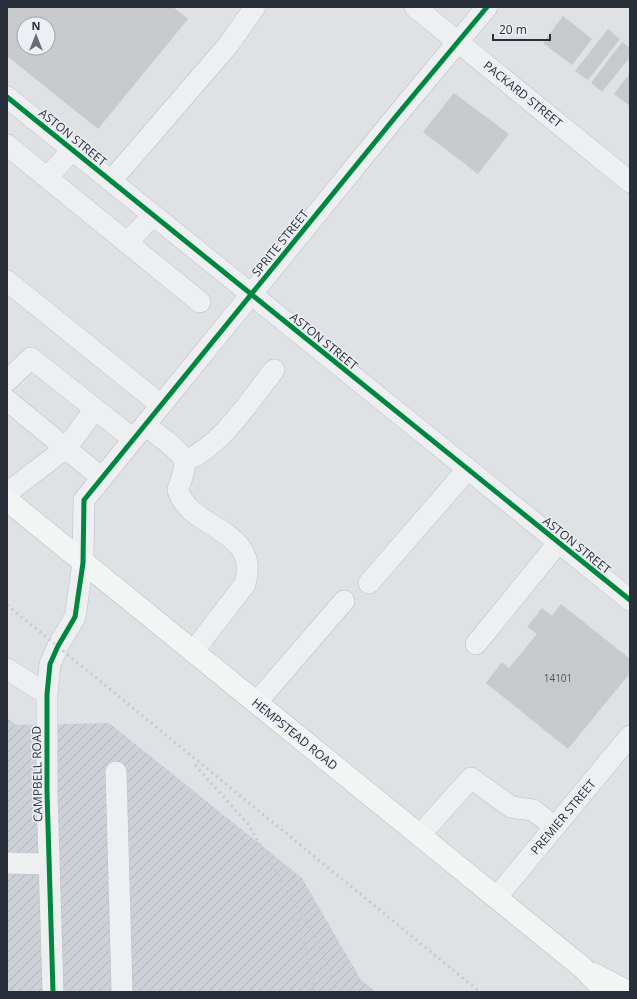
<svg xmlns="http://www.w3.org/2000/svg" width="637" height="999" font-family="'Open Sans',sans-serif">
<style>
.industrial{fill:url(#industrial-furrows)}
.building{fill:#c7c9cc;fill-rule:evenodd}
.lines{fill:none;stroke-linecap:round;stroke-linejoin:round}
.minor-casing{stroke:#bdbfc2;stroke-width:22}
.major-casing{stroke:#bbbec1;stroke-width:23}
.minor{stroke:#eeeff0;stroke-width:21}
.major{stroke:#f3f4f4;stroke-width:22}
.rail{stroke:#c7c9cb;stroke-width:3;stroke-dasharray:2 4;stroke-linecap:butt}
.cycleway-casing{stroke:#eceff3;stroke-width:8}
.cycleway{stroke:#00873e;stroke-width:5}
.labels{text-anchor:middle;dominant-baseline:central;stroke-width:3;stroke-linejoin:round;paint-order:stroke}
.number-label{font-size:10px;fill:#505660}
.street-label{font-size:12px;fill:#282f3b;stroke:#eceff3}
</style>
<defs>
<pattern id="industrial-furrows" width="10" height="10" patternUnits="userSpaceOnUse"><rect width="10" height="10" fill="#cdd1d7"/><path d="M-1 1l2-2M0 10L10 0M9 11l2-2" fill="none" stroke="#b0b4b9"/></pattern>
</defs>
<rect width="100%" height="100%" fill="#dfe1e4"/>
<path class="industrial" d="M7,718L16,725L109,723L302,878L361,980L376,992H7Z"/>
<path class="building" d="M7,7H173L188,19L98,129L7,56ZM24,24H48V48H24Z
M563,16L592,39L572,65L543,43Z
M608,29L620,39L588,80L575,71Z
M622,42L630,48V57L602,92L591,83Z
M630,73V106L614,94Z
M454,93L509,134L478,174L423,132Z
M561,604L630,659V673L568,749L486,683L502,662L509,668L537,634L527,627L542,608L552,616Z"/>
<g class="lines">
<g class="minor-casing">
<path id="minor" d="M415,7L630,182
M7,97L630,600
M7,145L200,302
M47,178L72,150
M111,181L229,44L255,7
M127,243L153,215
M7,281L161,405
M7,381L31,358L133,439
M7,400L102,478
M145,425C155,434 181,449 184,462C186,471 180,481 178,490C189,530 261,528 245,584L193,652
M184,462C224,443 247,404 274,370
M7,493L66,448L95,409
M369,583L467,470
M476,644L558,543
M7,669L47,694
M256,703L344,601
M116,772L122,992
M419,836L471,778L511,807L533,810L555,827
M7,863L49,864
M496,898L630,736
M53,992L47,792V694L50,664L58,646L75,617L83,563L84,500L397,115L487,7"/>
</g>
<g class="major-casing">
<path id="major" d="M7,500L583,968L606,992
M594,974L628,992"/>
</g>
<use href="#minor" class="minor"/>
<use href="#major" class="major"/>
<path class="rail" d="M7,605L480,992
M195,765L247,823L316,938L338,992
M292,908C304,935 310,963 314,992"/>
<g class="cycleway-casing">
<path id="cycleway" d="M7,97L630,600
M53,992L47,792V694L50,664L58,646L75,617L83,563L84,500L397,115L487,7"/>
</g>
<use href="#cycleway" class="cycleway"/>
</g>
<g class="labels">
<g class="number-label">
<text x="558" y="678">14101</text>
</g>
<g class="street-label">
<text transform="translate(523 94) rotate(39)">PACKARD STREET</text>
<text transform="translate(73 137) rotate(39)">ASTON STREET</text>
<text transform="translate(280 243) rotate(-51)">SPRITE STREET</text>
<text transform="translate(324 341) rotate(39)">ASTON STREET</text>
<text transform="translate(577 545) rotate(39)">ASTON STREET</text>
<text transform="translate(295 734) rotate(39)">HEMPSTEAD ROAD</text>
<text transform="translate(37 774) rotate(-91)">CAMPBELL ROAD</text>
<text transform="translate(563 817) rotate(-50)">PREMIER STREET</text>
</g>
</g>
<rect width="637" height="999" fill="none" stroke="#282f3b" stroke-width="16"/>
<g transform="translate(36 36)"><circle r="19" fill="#eceff3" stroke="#9ea2a9"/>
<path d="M0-3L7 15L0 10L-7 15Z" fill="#686d76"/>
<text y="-6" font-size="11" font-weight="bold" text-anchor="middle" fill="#282f3b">N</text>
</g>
<path d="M493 34v6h57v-6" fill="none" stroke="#282f3b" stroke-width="2"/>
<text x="499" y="34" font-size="12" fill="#282f3b" stroke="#eceff3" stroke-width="3" paint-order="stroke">20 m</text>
</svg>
